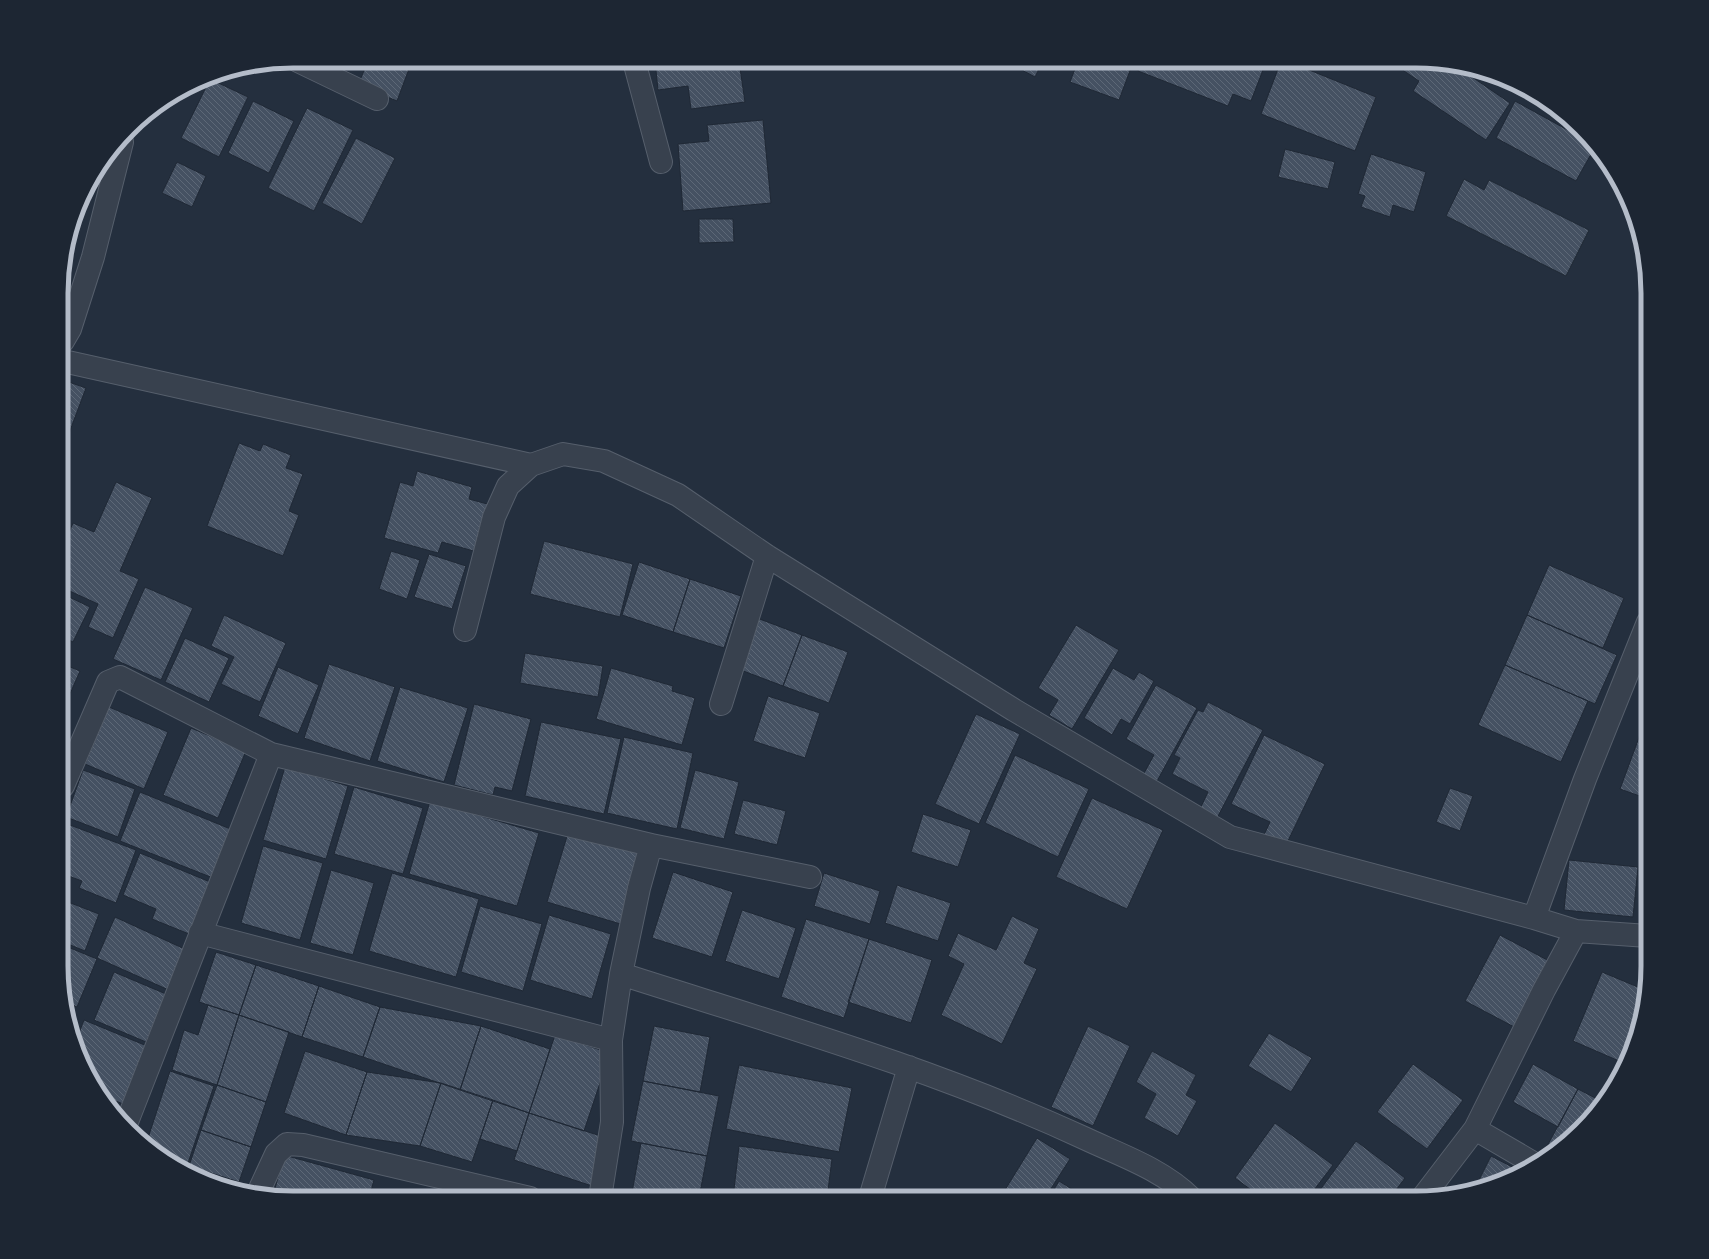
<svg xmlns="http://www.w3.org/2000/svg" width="1709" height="1259" font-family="Karla,sans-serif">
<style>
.building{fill:url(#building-back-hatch);stroke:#1f2835}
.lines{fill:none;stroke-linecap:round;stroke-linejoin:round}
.minor-casing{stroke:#565f6c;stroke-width:24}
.minor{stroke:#38414e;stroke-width:22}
.rim{fill:none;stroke:#b4bcc9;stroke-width:5}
</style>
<defs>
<pattern id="building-back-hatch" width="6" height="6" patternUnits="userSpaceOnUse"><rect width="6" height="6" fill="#455162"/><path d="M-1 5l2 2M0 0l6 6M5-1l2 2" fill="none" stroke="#5d6877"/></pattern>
</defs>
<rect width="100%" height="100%" fill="#242f3e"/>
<path class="building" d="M368,61H412L397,101L358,85Z
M655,61H739L745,102L691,109L688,86L658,90Z
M1005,61H1043L1035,77Z
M1078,61H1114L1131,68L1119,100L1070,82Z
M1142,61H1245V63L1263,70L1251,101L1233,94L1228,106L1138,71Z
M1281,61H1287L1376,97L1355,151L1261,114Z
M1402,61H1431L1456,66L1510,103L1486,140L1413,91L1419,81L1398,67Z
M210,79L248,97L219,157L181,138Z
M253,101L294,121L269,173L228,153Z
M1515,101L1593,144L1595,147L1576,181L1496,138Z
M307,108L353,130L314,211L268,188Z
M763,120L771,203L683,211L678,144L709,141L707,125Z
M356,138L395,158L362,224L322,203Z
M1285,149L1335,162L1328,189L1278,177Z
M1371,154L1426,172L1414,212L1393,205L1390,217L1361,207L1365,196L1358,194Z
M177,162L206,176L192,207L162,193Z
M1464,179L1484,190L1489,180L1589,230L1566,276L1446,216Z
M699,219H733L734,242L699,243Z
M63,380L86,388L65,444L63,443Z
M239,443L260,451L263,444L291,455L286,468L303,474L289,511L299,515L283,556L207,526Z
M417,471L472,487L469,499L491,505L477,552L442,542L438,553L384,538L400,482L413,486Z
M116,482L152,498L120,571L139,579L113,638L88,627L98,604L63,588V561L69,547L64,544L73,523L94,532Z
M544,541L633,564L620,617L530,594Z
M391,551L420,560L407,599L379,589Z
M429,554L466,566L452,609L414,597Z
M639,562L690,579L673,632L622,615Z
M1549,565L1624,598L1603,648L1527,615Z
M690,579L741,596L724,648L673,632Z
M145,587L193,608L161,680L113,659Z
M63,594L90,607L73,642L63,637Z
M224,615L286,643L260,702L221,684L234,657L211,646Z
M1527,615L1617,655L1595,704L1505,665Z
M757,618L802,635L783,686L738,669Z
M1076,625L1119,650L1072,729L1049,715L1058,700L1038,688Z
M802,635L848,652L829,703L783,686Z
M185,638L229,658L209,702L165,682Z
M525,653L603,666L598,697L520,683Z
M63,664L80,671L66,703L63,702Z
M329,664L395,687L370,761L304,738Z
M1505,665L1588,701L1561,762L1478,725Z
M278,667L319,685L298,734L258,716Z
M611,668L673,686L672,691L695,698L682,745L596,719Z
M1113,668L1134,680L1139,672L1154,681L1130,724L1121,719L1112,735L1084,718Z
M1156,685L1197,708L1156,783L1143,775L1154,755L1126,739Z
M400,687L468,708L444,782L377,761Z
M768,696L820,713L805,758L753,741Z
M1208,702L1263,730L1215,822L1198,813L1208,792L1172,774L1180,758L1174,755L1198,710L1203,712Z
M474,704L531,719L512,791L495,787L493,795L454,785Z
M63,705L69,707L63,721Z
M109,707L168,732L144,789L85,764Z
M1648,713V799L1620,789Z
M976,714L1020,734L979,824L935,804Z
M541,722L621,739L604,814L525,796Z
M191,728L246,751L218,818L163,795Z
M1264,735L1325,764L1285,847L1263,837L1270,822L1231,804Z
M624,737L693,753L677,829L607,813Z
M1015,755L1089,789L1058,857L985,823Z
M285,767L348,786L326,859L263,840Z
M83,770L135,789L118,837L66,817Z
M695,770L739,782L724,839L680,828Z
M354,787L423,808L403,874L334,854Z
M1450,788L1473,796L1460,831L1436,822Z
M140,792L233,830L213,878L120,841Z
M1092,798L1163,830L1127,909L1056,877Z
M743,800L786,811L777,845L734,834Z
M430,801L539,833L517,906L409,874Z
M923,814L971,830L958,867L911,852Z
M70,825L136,850L116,903L79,888L82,881L63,874V845Z
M568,833L644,855L624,925L547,902Z
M263,846L323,863L300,940L241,923Z
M140,853L215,884L194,936L152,919L156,909L123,895Z
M1569,860L1638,867L1633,917L1564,910Z
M331,870L374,883L353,955L310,943Z
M673,872L733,892L712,957L652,938Z
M392,873L479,899L456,977L369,951Z
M824,873L880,891L870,924L814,906Z
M897,885L951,903L938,941L885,923Z
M63,900L99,914L85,951L63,942Z
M480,906L542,924L523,991L461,972Z
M742,910L796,928L779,979L725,961Z
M549,915L611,934L592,999L530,980Z
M1012,916L1039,929L1024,963L1037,969L1002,1044L941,1015L964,964L948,956L958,933L996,950Z
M115,917L189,951L171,991L97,958Z
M806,919L869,939L844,1018L781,997Z
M1500,935L1553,963L1518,1029L1465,1001Z
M869,939L932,960L911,1023L848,1002Z
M63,945L97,959L77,1007L65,1002L63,996Z
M216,952L256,965L239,1015L199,1002Z
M256,965L319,986L302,1037L239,1015Z
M114,972L166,994L146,1042L94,1020Z
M1602,972L1645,990L1642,1007L1619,1061L1573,1041Z
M319,986L380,1007L363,1057L302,1037Z
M208,1005L239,1015L217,1085L172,1070L184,1030L198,1035Z
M380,1007L481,1026L460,1090L363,1057Z
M239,1015L289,1032L266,1102L217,1085Z
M84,1020L147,1046L123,1104L104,1096L92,1082L77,1038Z
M481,1026L550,1049L529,1113L460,1090Z
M654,1026L710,1037L700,1092L643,1081Z
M1088,1026L1130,1046L1093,1126L1051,1107Z
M1269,1033L1312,1058L1291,1092L1248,1066Z
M555,1035L610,1053L584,1131L529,1113Z
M305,1051L367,1072L346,1135L284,1113Z
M1152,1051L1196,1075L1186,1095L1197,1101L1178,1136L1144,1118L1156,1094L1136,1082Z
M1413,1064L1463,1100L1427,1149L1377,1112Z
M1533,1064L1578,1089L1558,1127L1513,1102Z
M739,1065L852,1088L839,1152L726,1129Z
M170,1071L214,1086L188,1163L154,1151L146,1144Z
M367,1072L441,1083L420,1146L346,1135Z
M643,1081L719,1096L707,1156L631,1141Z
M441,1083L493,1100L472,1162L420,1146Z
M217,1085L266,1102L251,1147L201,1130Z
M1578,1089L1603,1102L1600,1108L1558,1150L1542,1160L1540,1159Z
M493,1100L529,1113L517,1151L480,1139Z
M529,1113L607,1138L592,1186L514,1160Z
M1275,1123L1333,1165L1308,1198H1262L1235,1178Z
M201,1130L251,1147L239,1182L189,1166Z
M1037,1138L1070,1159L1045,1198H1000Z
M1356,1141L1405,1178L1390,1198H1314Z
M641,1143L707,1156L699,1198H631Z
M739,1146L832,1159L827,1198H733Z
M284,1155L374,1180L369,1198L273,1196Z
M1491,1156L1522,1172L1474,1190Z
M163,1157L189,1166L188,1171Z
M1059,1181L1086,1198H1049Z
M374,1193L389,1198H372Z"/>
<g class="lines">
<g class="minor-casing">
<path id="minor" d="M298,61L377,99
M634,61L661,162
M63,341L70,329L93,257L122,142
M63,361L531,465
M465,630L494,517L508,486L531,465L563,454L604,461L678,495L767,556L1014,710L1230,837L1534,918L1576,931L1648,936
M721,704L767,556
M63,786L108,682L120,677L271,754L651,845L639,888L621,974L611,1040L612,1122L600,1198
M651,845L810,877
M1534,918L1585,779L1648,622
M200,933L611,1040
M621,974C777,1024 935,1069 1084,1138C1120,1155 1162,1169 1191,1198
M127,1122L271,754
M1475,1129L1535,1164
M258,1193L276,1154L287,1144L303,1145L530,1198
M1423,1197L1475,1129L1481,1117L1544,990L1576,931
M870,1198L909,1067"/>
</g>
<use href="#minor" class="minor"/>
</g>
<path d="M0 0H1709V1259H0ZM293 68H1416A225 225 0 0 1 1641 293V966A225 225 0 0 1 1416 1191H293A225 225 0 0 1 68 966V293A225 225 0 0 1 293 68Z" fill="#1d2633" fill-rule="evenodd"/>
<path class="rim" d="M293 68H1416A225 225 0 0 1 1641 293V966A225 225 0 0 1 1416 1191H293A225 225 0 0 1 68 966V293A225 225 0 0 1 293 68Z"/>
</svg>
